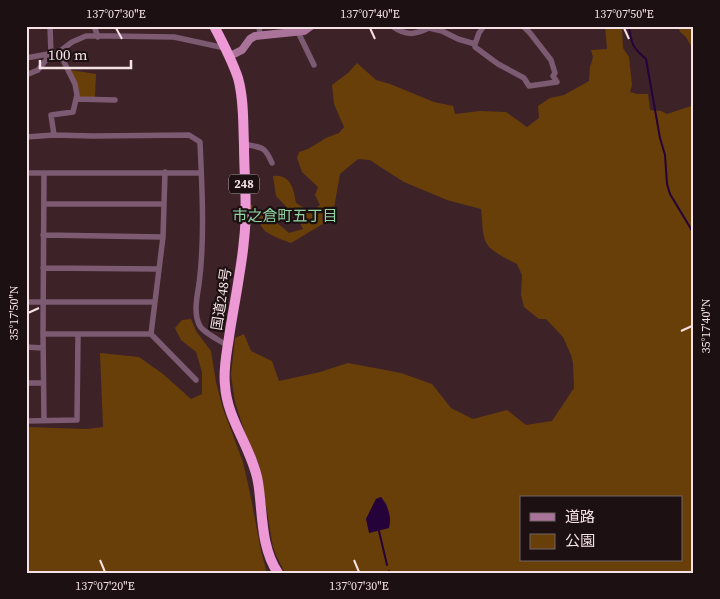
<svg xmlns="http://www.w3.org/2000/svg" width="720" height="599" font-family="'Source Serif 4','Noto Sans JP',serif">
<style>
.green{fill:#693f09;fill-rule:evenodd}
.water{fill:#25023a}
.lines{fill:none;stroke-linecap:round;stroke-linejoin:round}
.stream{stroke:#25023a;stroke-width:2}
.street{stroke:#7c5a72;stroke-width:5.5}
.secondary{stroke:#aa749a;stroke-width:8}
.highway{stroke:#ec99d5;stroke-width:10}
.ticks{fill:none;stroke:#f5e2e5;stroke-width:2}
.labels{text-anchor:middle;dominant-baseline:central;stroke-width:4.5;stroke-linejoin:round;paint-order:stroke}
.shield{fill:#1c1012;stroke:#b4a3a6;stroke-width:1}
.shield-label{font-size:12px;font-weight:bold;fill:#f5e2e5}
.street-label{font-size:14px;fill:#f5e2e5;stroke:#1c1012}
.neighbourhood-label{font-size:15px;fill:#8fd5a3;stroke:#1c1012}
.neatline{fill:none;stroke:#f5e2e5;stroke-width:2}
.ticks-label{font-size:12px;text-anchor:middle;fill:#f5e2e5}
</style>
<rect width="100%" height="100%" fill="#3d2228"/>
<path class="green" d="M605,26H622L623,48L629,57L632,85L630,92L637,94H648L650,110L661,111L667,114L694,105V573H285L277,557L273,547L259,464L245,433L235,402L231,375L235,338L244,334L251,351L272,361L279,381L320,372L348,363L401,373L432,384L451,408L473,419L507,410L526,425L552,421L574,388L573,363L571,355L563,337L546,319H539L524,307L521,295L522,275L517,264C509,260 492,252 487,244C481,235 483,219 481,209L447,200L404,182L382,168L370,160L358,159L340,174L334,208L326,222L291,243C282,240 272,236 265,231C257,223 263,220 249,214V203C262,213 277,222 289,233L303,229L298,219L276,196L273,176C291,174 294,190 296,203L311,212L320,205L315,195L318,187L302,172L297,158L299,152L308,149L326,138L339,133L344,127L334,104L332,85L348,73L357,63L376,80L390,84L434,102L453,106L455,114L480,111L506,112L527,127L539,118L538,106L550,98L564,95L589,81L590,67L593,57L591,50L607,49ZM381,497L387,505L390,522L366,519L376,499ZM521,498H681V560H521Z
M678,26L691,27L694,31V49L692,48L686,37L680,32Z
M70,70L96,74L95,97L79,98Z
M26,305H29V347H26Z
M191,319L196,331L211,351L216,382L223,409L243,462L250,493L261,551L267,573H26V427L87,429L103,427L100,353L139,357L163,374L191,399L202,394V372L196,352L181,340L175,328L182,320Z"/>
<path class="water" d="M381,497C388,507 392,517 389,528L369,533L366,519L376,499Z"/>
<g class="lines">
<path class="stream" d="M629,26C631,44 633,48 646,59L660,138L665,155L667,184L670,194L694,234
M379,531L387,565
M389,571V573"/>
<path class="street" d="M94,26L98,37
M259,26L260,34
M392,26C406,36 414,35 429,28L442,31L458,39L475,44V47L498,64L524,78L529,86L557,82L553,76L555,73L551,60L530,33L523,26
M298,32L314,65
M475,44L479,33L484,26
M59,52L75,84L77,95L73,112L51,115L54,135L93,136L189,135L200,142C202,188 205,238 199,284C197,297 193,314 200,326C204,333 221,341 228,346
M26,58L59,52L72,42L86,36H111L174,37L225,48
M26,75L38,70L51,54L50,26
M76,99L115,100
M26,137L54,135
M243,144C262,148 264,145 272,163
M26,173H201
M44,204H163
M43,235L163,237
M43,268L159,269
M26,302H154
M43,334H151L163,237L165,172
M151,334L196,380
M26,347L43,348
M26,383H43
M44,420L43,334L44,173
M26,421L77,420L78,335"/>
<path class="secondary" d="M230,56L242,50L250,39L255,36L304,31L311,26"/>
<path class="highway" d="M214,26C223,43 232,60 238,78C244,99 243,123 244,145C244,176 248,209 244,240C243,252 241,265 239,277C236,297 232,317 229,337C227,352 223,369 225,385C227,420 252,448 258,482C263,512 260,546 278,573"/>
</g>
<path class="ticks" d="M116,28L122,39M370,28L375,39M624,28L629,39M28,313L39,308M681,331L692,326M100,560L105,572M354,560L359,572"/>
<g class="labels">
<rect class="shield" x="229" y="174.5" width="30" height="19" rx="4"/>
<g class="shield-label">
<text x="244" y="184">248</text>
</g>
<g class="street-label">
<text transform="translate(221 299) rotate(-81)">国道248号</text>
</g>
<g class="neighbourhood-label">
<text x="285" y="215">市之倉町五丁目</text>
</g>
</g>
<rect width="720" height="599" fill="none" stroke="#1c1012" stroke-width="55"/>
<rect x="520" y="496" width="162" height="65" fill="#1c1012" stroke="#736466"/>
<rect x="530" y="513" width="25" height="8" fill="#aa749a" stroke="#736466"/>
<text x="565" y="522" font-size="15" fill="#f5e2e5">道路</text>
<rect x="530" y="534" width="25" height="15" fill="#693f09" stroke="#736466"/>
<text x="565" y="546" font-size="15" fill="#f5e2e5">公園</text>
<path d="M40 60v8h91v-8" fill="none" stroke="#f5e2e5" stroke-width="2.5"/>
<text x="48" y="60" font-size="15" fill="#f5e2e5" stroke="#1c1012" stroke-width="4" paint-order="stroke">100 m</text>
<rect x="28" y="28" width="664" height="544" class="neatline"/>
<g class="ticks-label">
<text x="116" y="18">137°07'30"E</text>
<text x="370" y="18">137°07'40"E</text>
<text x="624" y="18">137°07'50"E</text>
<text transform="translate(14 313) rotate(-90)" y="4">35°17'50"N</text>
<text transform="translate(706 326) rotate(-90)" y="4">35°17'40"N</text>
<text x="105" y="590">137°07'20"E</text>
<text x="359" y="590">137°07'30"E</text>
</g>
</svg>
